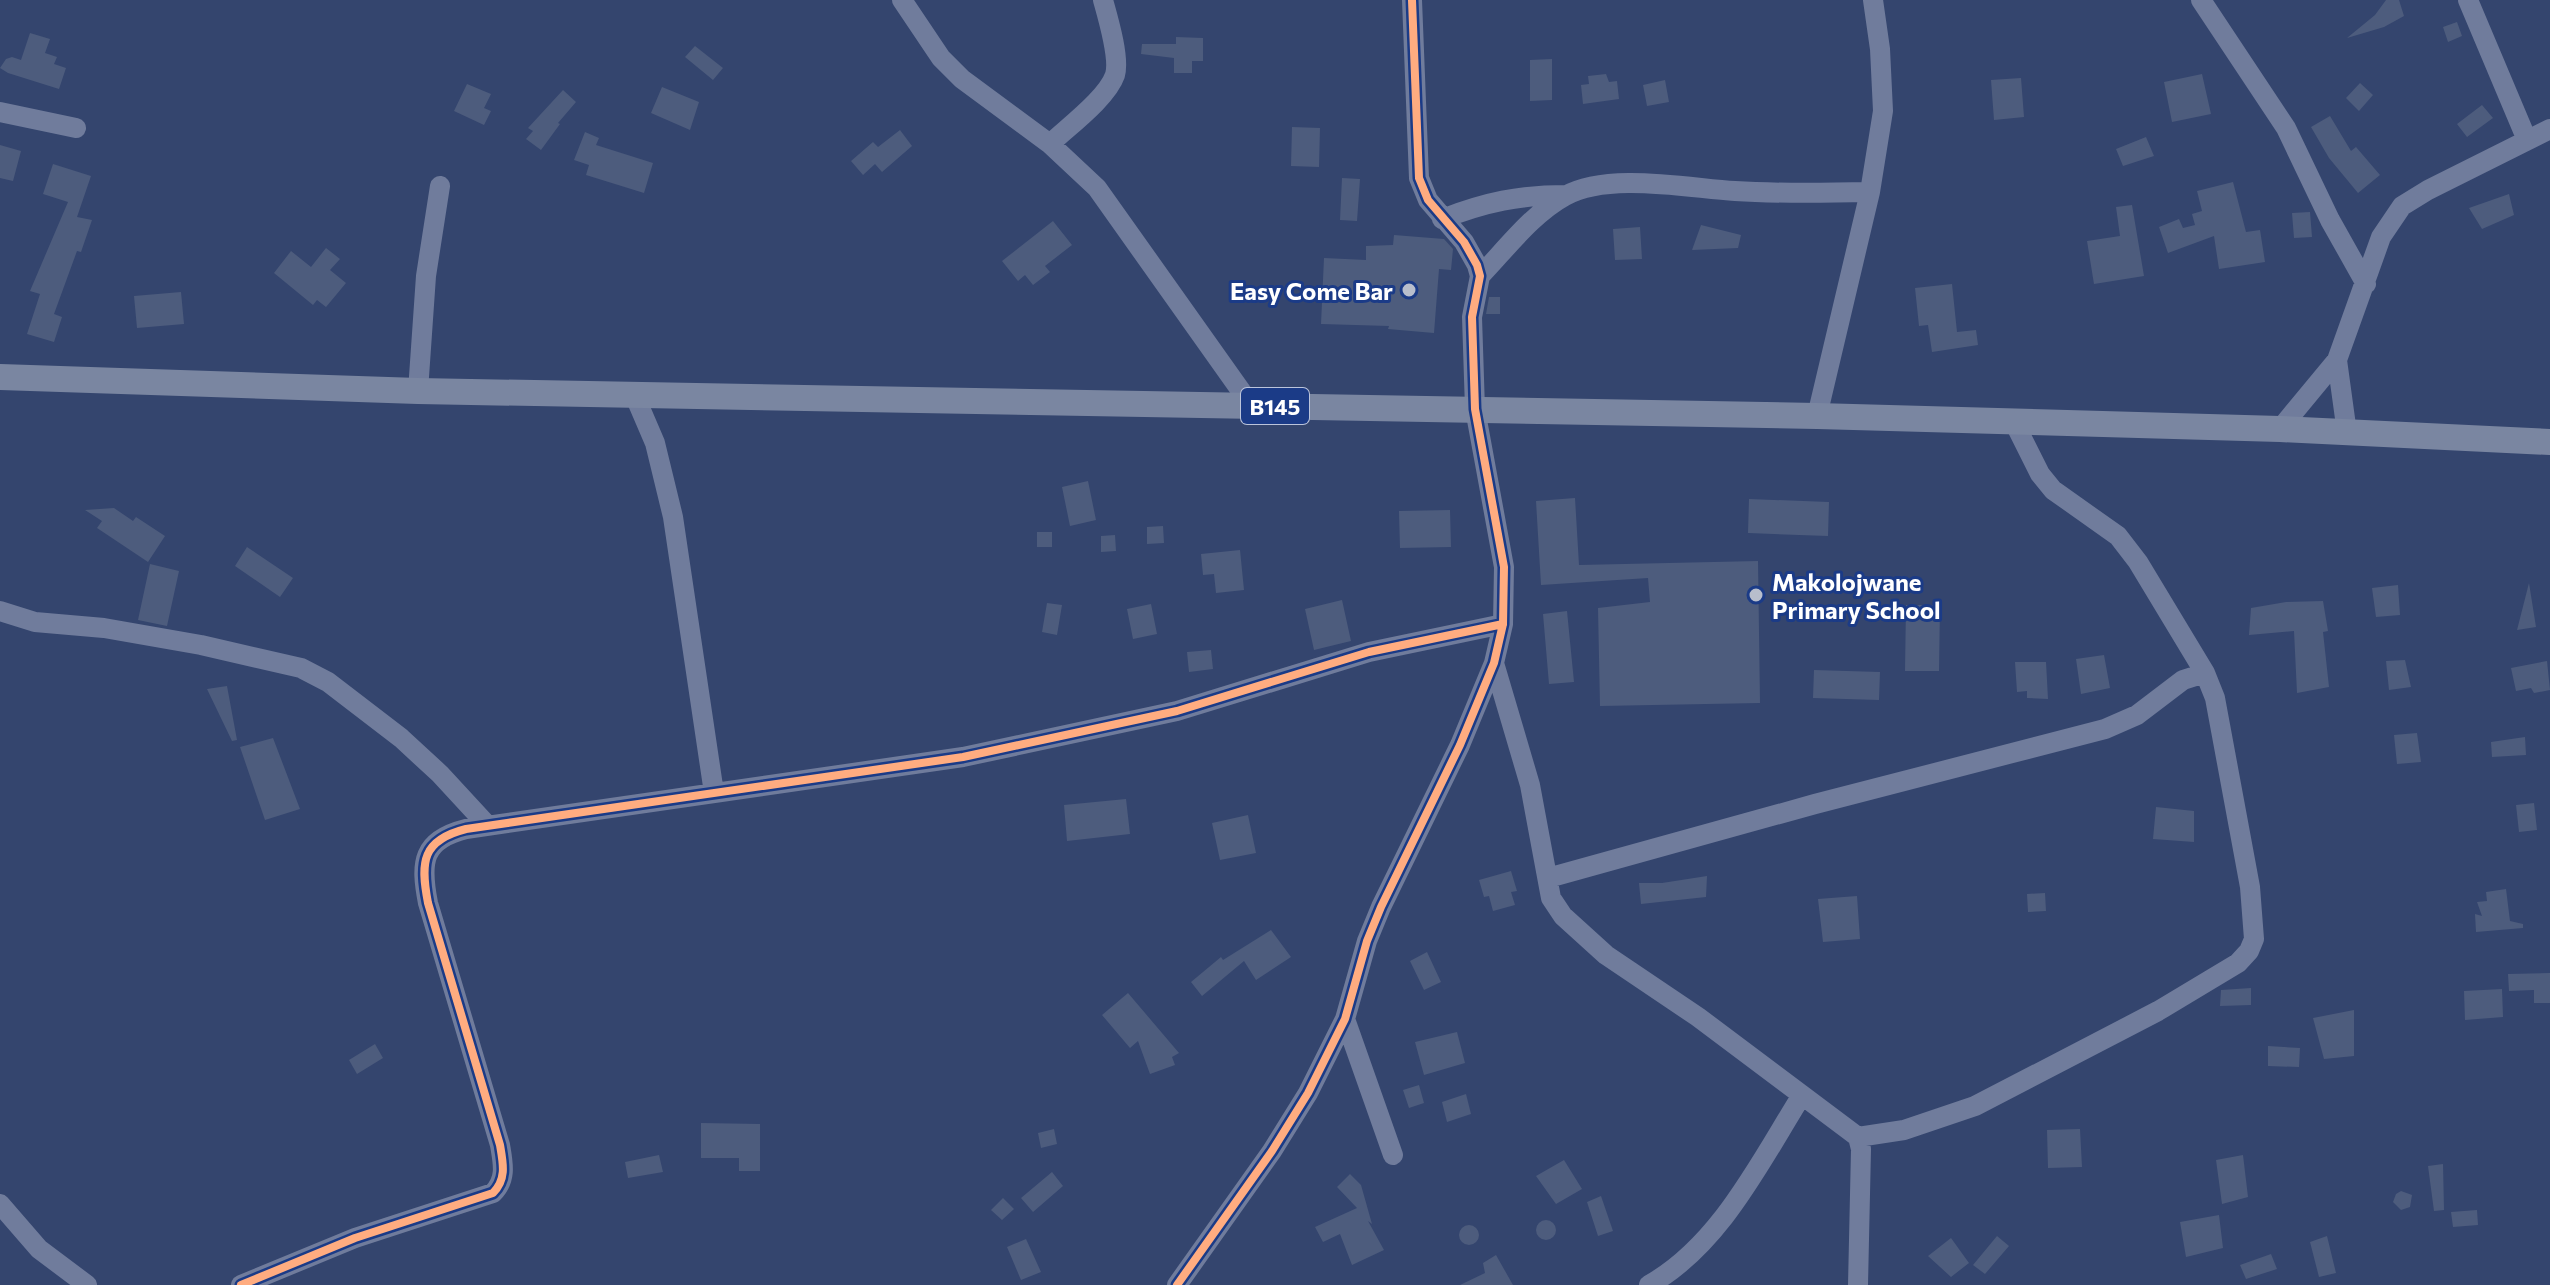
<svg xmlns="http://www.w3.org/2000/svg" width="2550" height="1285" font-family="Commissioner,sans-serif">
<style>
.building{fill:#4d5c7d}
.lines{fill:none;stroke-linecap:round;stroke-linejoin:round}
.minor{stroke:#707c9c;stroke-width:20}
.major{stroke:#7a86a1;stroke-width:26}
.cycleway-casing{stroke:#1b3b87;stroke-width:13}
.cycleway{stroke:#ffac80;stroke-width:8}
.poi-dot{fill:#b8becc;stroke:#1b3b87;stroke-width:3}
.labels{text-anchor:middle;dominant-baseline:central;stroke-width:6;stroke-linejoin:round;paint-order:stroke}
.shield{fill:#1b3b87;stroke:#bbc4db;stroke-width:2}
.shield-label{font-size:22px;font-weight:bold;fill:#fff}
.poi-label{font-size:24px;font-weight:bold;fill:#fff;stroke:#1b3b87;text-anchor:end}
</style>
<rect width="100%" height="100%" fill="#34456e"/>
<path class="building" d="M2386,0H2399L2404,16L2384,27L2347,38L2375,15Z
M2457,22L2462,36L2448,42L2443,27Z
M30,33L50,39L45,53L57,57L54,64L66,68L59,89L8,73L0,68L6,59L12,57L21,60Z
M1176,37L1203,38V61H1192V73H1174V58L1141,54L1142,44H1176Z
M695,46L723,68L713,80L685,57Z
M1552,59V100L1530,101V60Z
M1606,74L1609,82L1617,81L1619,99L1583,104L1581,85L1589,84L1588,76Z
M2202,74L2211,114L2172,122L2164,82Z
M2021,78L2024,117L1994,120L1991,80Z
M1665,80L1669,102L1647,106L1643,85Z
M2360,83L2373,95L2359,111L2346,98Z
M467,84L491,94L484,108L491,111L484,125L454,111Z
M662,87L699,102L690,130L651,113Z
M563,90L576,102L558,123L560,124L541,150L526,139L533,131L528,128Z
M2482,105L2493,118L2467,137L2457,124Z
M2330,116L2351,151L2356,147L2380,175L2358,193L2329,158L2311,127Z
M1292,127L1320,128L1319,167L1291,166Z
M900,130L912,146L882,172L875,164L863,175L851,161L873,142L878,147Z
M585,132L599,138L596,145L653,163L644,193L586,175L589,165L574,160Z
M2146,137L2154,156L2123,166L2116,149Z
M0,145L21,151L13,181L0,178Z
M53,164L91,176L77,217L92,220L81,252L77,251L54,314L62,317L54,342L27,334L40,294L30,291L68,202L43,194Z
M1342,178L1360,179L1357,221L1340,220Z
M2233,182L2246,232L2260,230L2265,262L2219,269L2214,236L2168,253L2159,227L2179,219L2183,228L2195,225L2192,214L2202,211L2197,191Z
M2509,194L2514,215L2482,229L2469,208Z
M2132,205L2144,276L2094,284L2087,241L2120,236L2116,207Z
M2310,212L2312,237L2294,238L2292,213Z
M1053,221L1072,245L1045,266L1050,272L1033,285L1025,275L1018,281L1002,261Z
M1701,225L1741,235L1738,248L1692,250Z
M1640,227L1642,259L1615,260L1613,229Z
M1394,235L1444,239L1453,249L1451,270L1439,269L1434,333L1388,329L1389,326L1321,324L1324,258L1366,260V246L1393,245Z
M326,248L340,259L330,270L346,283L326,307L317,300L313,305L274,273L291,251L311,267Z
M1952,284L1957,332L1976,330L1978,345L1932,352L1928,325L1919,326L1915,288Z
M181,292L184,324L137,328L134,296Z
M1489,297H1500V314H1486Z
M1088,481L1096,520L1070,526L1062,487Z
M1575,498L1579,565L1758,561L1760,703L1600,706L1598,608L1650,602L1648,578L1541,585L1536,501Z
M1749,499L1829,502L1828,536L1748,533Z
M114,508L133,521L136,517L165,536L148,562L97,528L102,521L85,510Z
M1450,510L1451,547L1400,548L1399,511Z
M1163,526L1164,543L1147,544V527Z
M1037,532H1052V547H1037Z
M1115,535L1116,551L1101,552V536Z
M247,547L293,578L280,597L235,566Z
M1240,550L1244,590L1216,593L1214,574L1203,575L1201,554Z
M150,564L179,571L167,626L138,620Z
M2529,583L2536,627L2517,630Z
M2398,585L2400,615L2376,617L2372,588Z
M1342,600L1351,641L1314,650L1305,609Z
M2323,601L2328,631L2323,632L2329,687L2297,693L2294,631L2249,635L2251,608L2286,602Z
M1047,603L1062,605L1057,635L1042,632Z
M1151,604L1157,634L1133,639L1127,609Z
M1906,605H1940L1939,671H1905Z
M1567,611L1574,682L1549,684L1543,614Z
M1211,650L1213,669L1189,672L1187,652Z
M2104,655L2110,688L2081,694L2076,659Z
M2405,660L2411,687L2389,690L2386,661Z
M2547,661L2550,690L2534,693L2531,688L2516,691L2511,668Z
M2015,662H2046L2048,699L2027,698V691L2017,692Z
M1814,670L1880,672L1879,700L1813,698Z
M227,686L237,740L232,741L207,689Z
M2417,733L2421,762L2397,764L2394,735Z
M2525,737L2526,755L2492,757L2491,742Z
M273,738L300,809L265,820L240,747Z
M1126,799L1130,834L1067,841L1064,805Z
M2534,803L2537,830L2519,832L2516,805Z
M2156,807L2194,811V842L2153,839Z
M1248,815L1256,853L1220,860L1212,823Z
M1511,871L1517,891L1511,892L1515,905L1493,911L1489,896L1484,897L1479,880Z
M1707,876L1706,897L1641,904L1639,883H1662Z
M2506,889L2510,921L2523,924V928L2476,932L2475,914L2482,916L2477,902L2487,901L2486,892Z
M2045,893L2046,911L2028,912L2027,894Z
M1857,896L1860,939L1823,942L1818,899Z
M1271,930L1291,957L1256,980L1244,961L1202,996L1191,982L1221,957L1223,960Z
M1427,952L1441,982L1424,990L1410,961Z
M2550,973V1003H2534V990L2509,991L2508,974Z
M2251,988V1005L2220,1006L2221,990Z
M2502,989L2503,1017L2465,1020L2464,991Z
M1128,993L1179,1053L1172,1057L1175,1065L1150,1074L1138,1041L1130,1048L1102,1015Z
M2354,1010V1056L2324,1059L2313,1018Z
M1457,1032L1465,1063L1424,1075L1415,1042Z
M375,1044L383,1058L357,1074L349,1060Z
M2268,1046L2300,1048L2299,1067L2268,1066Z
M1419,1085L1424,1103L1409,1108L1403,1090Z
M1466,1094L1471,1114L1447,1122L1442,1102Z
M701,1123L760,1124V1171H739V1158H701Z
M1054,1129L1057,1144L1041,1148L1038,1133Z
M2080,1129L2082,1167L2048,1168L2047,1130Z
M659,1155L663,1172L628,1178L625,1162Z
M2243,1155L2248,1197L2222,1204L2216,1160Z
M1564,1160L1582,1189L1556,1204L1536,1176Z
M2443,1164L2444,1210L2434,1211L2428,1166Z
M1052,1172L1063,1186L1033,1212L1021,1198Z
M1350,1174L1361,1185L1372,1224L1368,1221L1384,1250L1352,1265L1340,1234L1323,1242L1315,1227L1357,1208L1337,1187Z
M2401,1191L2412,1195L2410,1207L2401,1210L2393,1202L2396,1194Z
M1601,1196L1613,1231L1598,1236L1587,1202Z
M1003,1198L1014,1209L1002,1220L991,1210Z
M2477,1210L2478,1225L2453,1227L2451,1212Z
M2219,1215L2223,1248L2186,1257L2180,1222Z
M1536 1230a10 10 0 1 1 20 0a10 10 0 1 1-20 0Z
M1459 1235a10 10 0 1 1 20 0a10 10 0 1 1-20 0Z
M1997,1236L2009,1246L1985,1274L1973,1265Z
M2327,1236L2336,1273L2319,1277L2310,1242Z
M1951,1238L1969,1263L1951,1277L1928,1256Z
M1026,1239L1041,1272L1021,1280L1007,1247Z
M2271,1254L2277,1269L2246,1279L2240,1265Z
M1496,1255L1513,1285H1460L1485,1273L1483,1263Z"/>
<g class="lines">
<path class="minor" d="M902,0L941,58L962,79L1050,144L1097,188L1251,405
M2201,0L2286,128L2330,220L2366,284
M2468,0L2527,140
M0,112L76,128
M1050,144C1069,126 1107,98 1115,75C1120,58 1108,18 1103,0
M1442,219C1486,202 1519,195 1566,195
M1480,276C1506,249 1532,214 1565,196C1608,172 1687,188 1735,191C1780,194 1825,193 1870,192
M2337,360L2347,433
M418,391L426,276L440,186
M634,394L655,443L673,517L714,793
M1817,416L1870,192L1883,111L1880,49L1873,0
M2280,429L2337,360L2381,237L2402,206L2428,190L2550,129
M0,611L35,622L104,628L201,645L301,668L328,682L401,738L440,774L488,826
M1494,663L1530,785L1551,898L1563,916L1606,955L1698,1017L1858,1137L1861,1149L1858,1285
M1548,878L1815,804L2105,729L2137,715L2183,680L2205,673
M1345,1019L1393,1155
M1858,1137L1904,1130L1975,1106L2158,1011L2238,963L2249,951L2254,939L2250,887L2215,698L2205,673L2138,562L2118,536L2053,490L2040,474L2014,422
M0,1204L39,1249L87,1285
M241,1285L355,1238L493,1193C507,1179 503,1163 500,1145L428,903C420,862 422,840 466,829L963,757L1177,711L1369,652L1503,624
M1177,1285L1272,1151L1308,1093L1345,1019L1367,941L1381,907L1460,745L1494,663L1503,624L1504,567L1475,409L1472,317L1480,276L1477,265L1464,242L1428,200L1419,178L1412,0
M1649,1285C1720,1245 1760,1162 1802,1095"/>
<path class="major" d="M0,377L418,391L1817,416L2280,429L2550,442"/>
<g class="cycleway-casing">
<path id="cycleway" d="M241,1285L355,1238L493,1193C507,1179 503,1163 500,1145L428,903C420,862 422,840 466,829L963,757L1177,711L1369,652L1503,624
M1177,1285L1272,1151L1308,1093L1345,1019L1367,941L1381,907L1460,745L1494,663L1503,624L1504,567L1475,409L1472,317L1480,276L1477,265L1464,242L1428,200L1419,178L1412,0"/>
</g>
<use href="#cycleway" class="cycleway"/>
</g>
<g class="poi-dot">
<circle cx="1409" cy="290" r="8"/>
<circle cx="1756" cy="595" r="8"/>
</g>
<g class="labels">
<rect class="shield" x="1241" y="388" width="68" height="36" rx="6"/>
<g class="shield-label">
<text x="1275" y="406">B145</text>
</g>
<g class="poi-label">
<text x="1393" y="290">Easy Come Bar</text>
<text x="1772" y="581" text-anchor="start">Makolojwane<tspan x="1772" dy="28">Primary School</tspan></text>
</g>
</g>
</svg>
